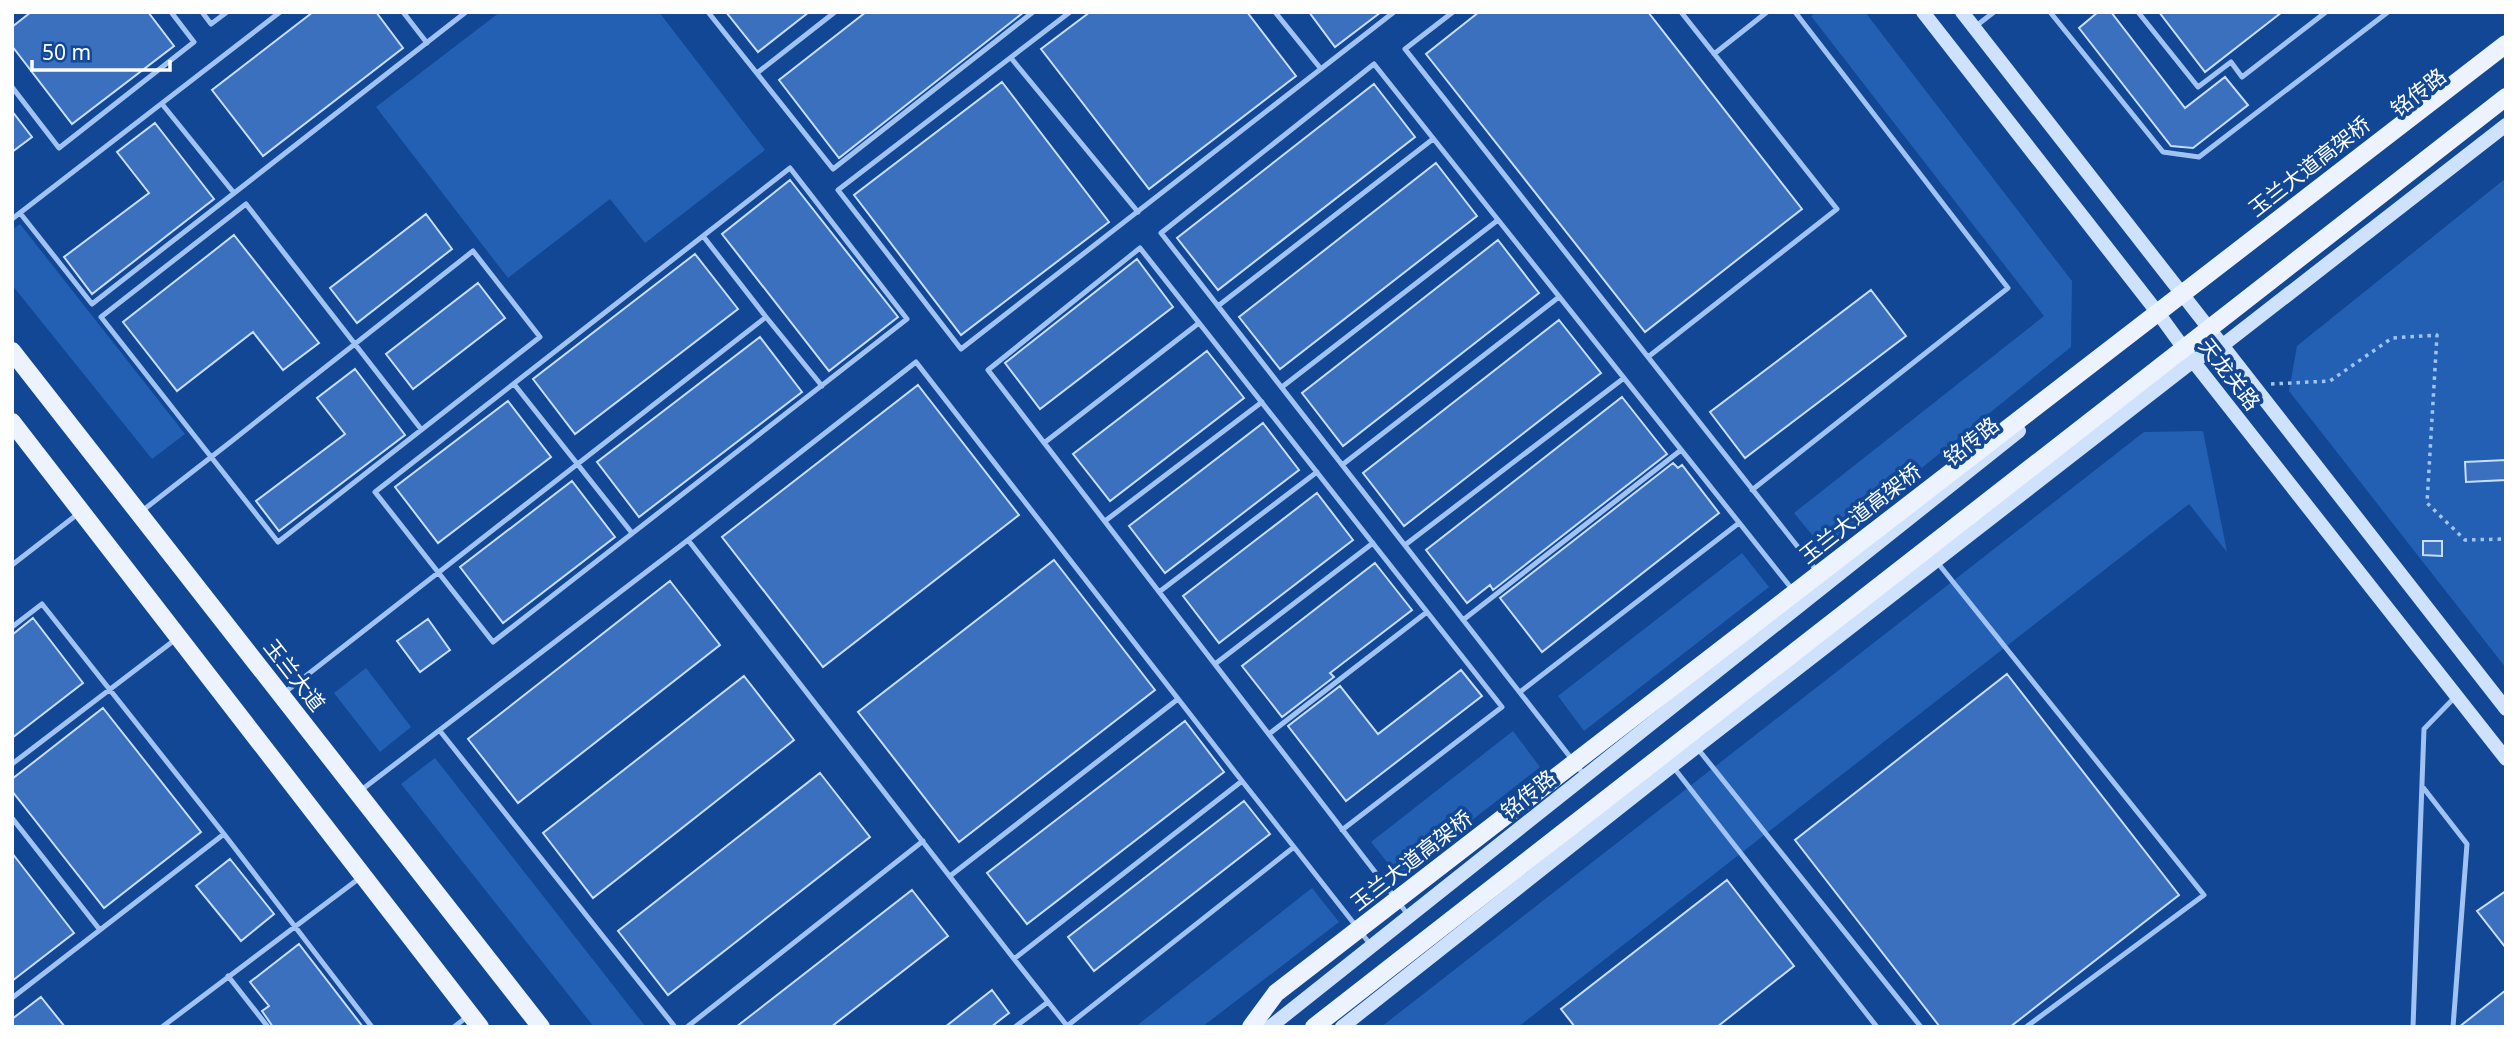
<svg xmlns="http://www.w3.org/2000/svg" width="2518" height="1039" font-family="'Noto Sans','Noto Sans SC',sans-serif">
<style>
.green{fill:#2360b4}
.building{fill:#3a70bd;stroke:#c7defd;stroke-width:2}
.lines{fill:none;stroke-linecap:round;stroke-linejoin:round}
.path{stroke:#a0c3f3;stroke-width:3.5;stroke-dasharray:3.5 5;stroke-linecap:butt}
.lane{stroke:#a0c3f3;stroke-width:5}
.secondary{stroke:#cfe2fd;stroke-width:14}
.primary{stroke:#ecf3ff;stroke-width:18}
.primary-bridge{stroke:#ecf3ff;stroke-width:18}
.labels{text-anchor:middle;dominant-baseline:central;stroke-width:7;stroke-linejoin:round;paint-order:stroke}
.street-label{font-size:21px;fill:#fff;stroke:#114795}
</style>
<rect width="100%" height="100%" fill="#114795"/>
<path class="green" d="M500,12H659L765,150L645,243L610,199L508,278L376,107Z
M1817,12H1865L2072,281L2071,347L1823,548L1794,513L2044,316L1811,16Z
M2506,178V668L2289,391L2297,346Z
M20,224L185,434L152,459L12,285V230Z
M2203,431L2227,552L2189,504L1518,1027H1381L2144,432Z
M1742,553L1769,587L1584,731L1558,696Z
M366,668L411,727L380,752L334,693Z
M1513,731L1540,767L1399,877L1371,842Z
M435,758L645,1026L594,1027L401,784Z
M1312,888L1339,922L1202,1027H1135Z"/>
<path class="building" d="M31,12H148L174,46L72,124L12,46V27Z
M313,12H376L403,48L263,156L212,90Z
M726,12H809L758,52Z
M866,12H1024L839,158L779,80Z
M1090,12H1247L1296,76L1149,189L1041,49Z
M1309,12H1381L1335,47Z
M1479,12H1648L1802,209L1645,332L1426,54Z
M2098,12H2111L2185,108L2225,77L2248,105L2193,148L2171,146L2079,28Z
M2159,12H2282L2205,72Z
M1002,82L1109,222L961,335L854,195Z
M1374,84L1415,137L1218,290L1177,238Z
M12,111L32,137L12,152Z
M155,123L214,199L92,294L64,257L149,193L117,152Z
M1436,163L1477,216L1280,369L1239,317Z
M790,180L898,317L829,371L722,234Z
M426,214L452,249L357,323L330,288Z
M234,235L319,343L283,370L253,332L177,391L123,322Z
M1498,240L1539,293L1343,446L1302,393Z
M695,254L738,309L575,434L533,379Z
M1137,259L1173,307L1040,409L1005,363Z
M478,283L505,318L413,389L386,354Z
M1871,290L1906,336L1745,458L1710,412Z
M1559,320L1601,373L1404,526L1363,473Z
M760,337L802,392L639,517L597,462Z
M1207,351L1244,398L1110,501L1073,454Z
M355,369L405,435L279,531L256,501L345,434L317,398Z
M918,385L1019,515L823,667L722,537Z
M1622,397L1667,454L1493,590L1490,585L1467,603L1426,550Z
M508,401L551,457L438,543L395,487Z
M1263,423L1299,470L1165,573L1129,526Z
M2506,460V480L2466,482L2465,462Z
M1673,463L1678,468L1682,465L1719,513L1542,652L1500,598Z
M572,481L615,537L503,623L460,567Z
M1317,493L1353,540L1219,643L1183,596Z
M2423,541H2442V556L2423,555Z
M1054,560L1155,690L959,842L858,712Z
M1375,563L1412,610L1330,673L1334,677L1282,717L1242,666Z
M670,581L720,645L518,803L468,739Z
M33,618L83,683L12,738V635Z
M428,619L450,650L420,672L397,641Z
M1461,670L1482,696L1346,801L1288,726L1340,686L1378,734Z
M2007,674L2179,895L2010,1027H1940L1795,840Z
M744,676L794,740L593,898L543,833Z
M103,708L201,832L104,908L12,791V779Z
M1185,721L1224,772L1027,924L987,873Z
M820,773L870,837L668,995L618,931Z
M1244,801L1270,834L1094,971L1068,937Z
M12,853L74,933L12,981Z
M230,859L274,914L241,941L196,886Z
M1727,880L1794,966L1717,1027H1575L1561,1009Z
M912,890L948,936L831,1027H736Z
M2506,891V948L2477,911Z
M299,944L363,1027H273L262,1011L269,1006L250,982Z
M992,990L1009,1013L991,1027H945Z
M2506,990V1027H2459Z
M41,997L65,1027H12V1019Z"/>
<g class="lines">
<path class="path" d="M2271,384L2330,381L2392,338L2437,335L2427,503L2465,540L2506,539"/>
<path class="lane" d="M202,12L211,24L227,12
M403,12L427,43
M708,12L833,169L1033,12
M1070,12L838,190L961,349L1394,12
M1275,12L1321,69
M1453,12L1405,49L1816,570
M2050,12L2163,152L2199,157L2388,12
M2138,12L2198,87L2231,62L2242,77L2326,12
M1976,26L1994,12
M1714,54L1767,12
M1011,58L1138,212
M757,73L835,12
M12,87L59,148L194,42L171,12
M162,104L234,193
M20,213L92,304L466,12
M12,219L280,12
M1218,306L1433,139
M766,317L822,386
M1648,357L1837,209L1681,12
M514,384L632,533
M1282,387L1498,220
M1044,443L1199,323
M1342,465L1559,297
M1752,490L2008,288L1795,12
M142,511C253,425 363,337 473,251L540,337L278,542L101,317L246,204L421,429
M1105,521L1262,402
M1405,545L1624,378
M1937,562L2204,895L2026,1027
M12,565L79,513
M1159,592L1317,472
M1463,620L1681,450
M12,627L42,604L224,834
M1215,664L1373,543
M1520,692L1739,523
M284,693L766,317L703,236L790,168L907,319L493,642L375,492L703,236
M440,731L675,1027
M1269,734L1427,612
M1698,749L1921,1027
M12,764L176,639
M1674,768L1877,1027
M1585,776L1161,233L1374,64L1792,589
M2422,786L2467,844L2453,1027
M360,791L688,540
M12,818L100,930
M1342,830L1502,707L1140,248L988,370L1409,916
M1294,847L1370,944
M950,876L1178,699
M1014,959L1242,781L916,362L688,540L1014,959L1068,1027
M228,976L268,1027
M12,998L224,834L372,1027
M1067,1026L1294,847L1242,781
M162,1027L361,877
M454,1027L468,1016
M687,1027L923,841
M1015,1027L1048,1002
M2413,1027L2424,729L2456,696"/>
<path class="secondary" d="M1923,12L2161,317L2193,361L2506,759
M1962,12L2506,709
M1270,1027L2019,431
M1342,1027L1672,766L2193,361L2223,345L2506,125"/>
<path class="primary" d="M12,351L541,1027
M12,422L480,1027"/>
<path class="primary-bridge" d="M1251,1027L1276,993L2506,44
M1314,1027L2506,97"/>
</g>
<g class="labels">
<g class="street-label">
<text transform="translate(2418 92) rotate(-38)">铭传路</text>
<text transform="translate(2309 166) rotate(-38)">玉兰大道高架桥</text>
<text transform="translate(2230 374) rotate(52)">天龙关路</text>
<text transform="translate(1971 441) rotate(-39)">铭传路</text>
<text transform="translate(1860 513) rotate(-38)">玉兰大道高架桥</text>
<text transform="translate(295 675) rotate(52)">玉兰大道</text>
<text transform="translate(1528 794) rotate(-39)">铭传路</text>
<text transform="translate(1411 860) rotate(-38)">玉兰大道高架桥</text>
</g>
</g>
<rect width="2518" height="1039" fill="none" stroke="#ffffff" stroke-width="28"/>
<path d="M32 60v10h138v-10" fill="none" stroke="#ffffff" stroke-width="3.5"/>
<text x="42" y="60" font-size="21" fill="#ffffff" stroke="#114795" stroke-width="5" paint-order="stroke">50 m</text>
</svg>
